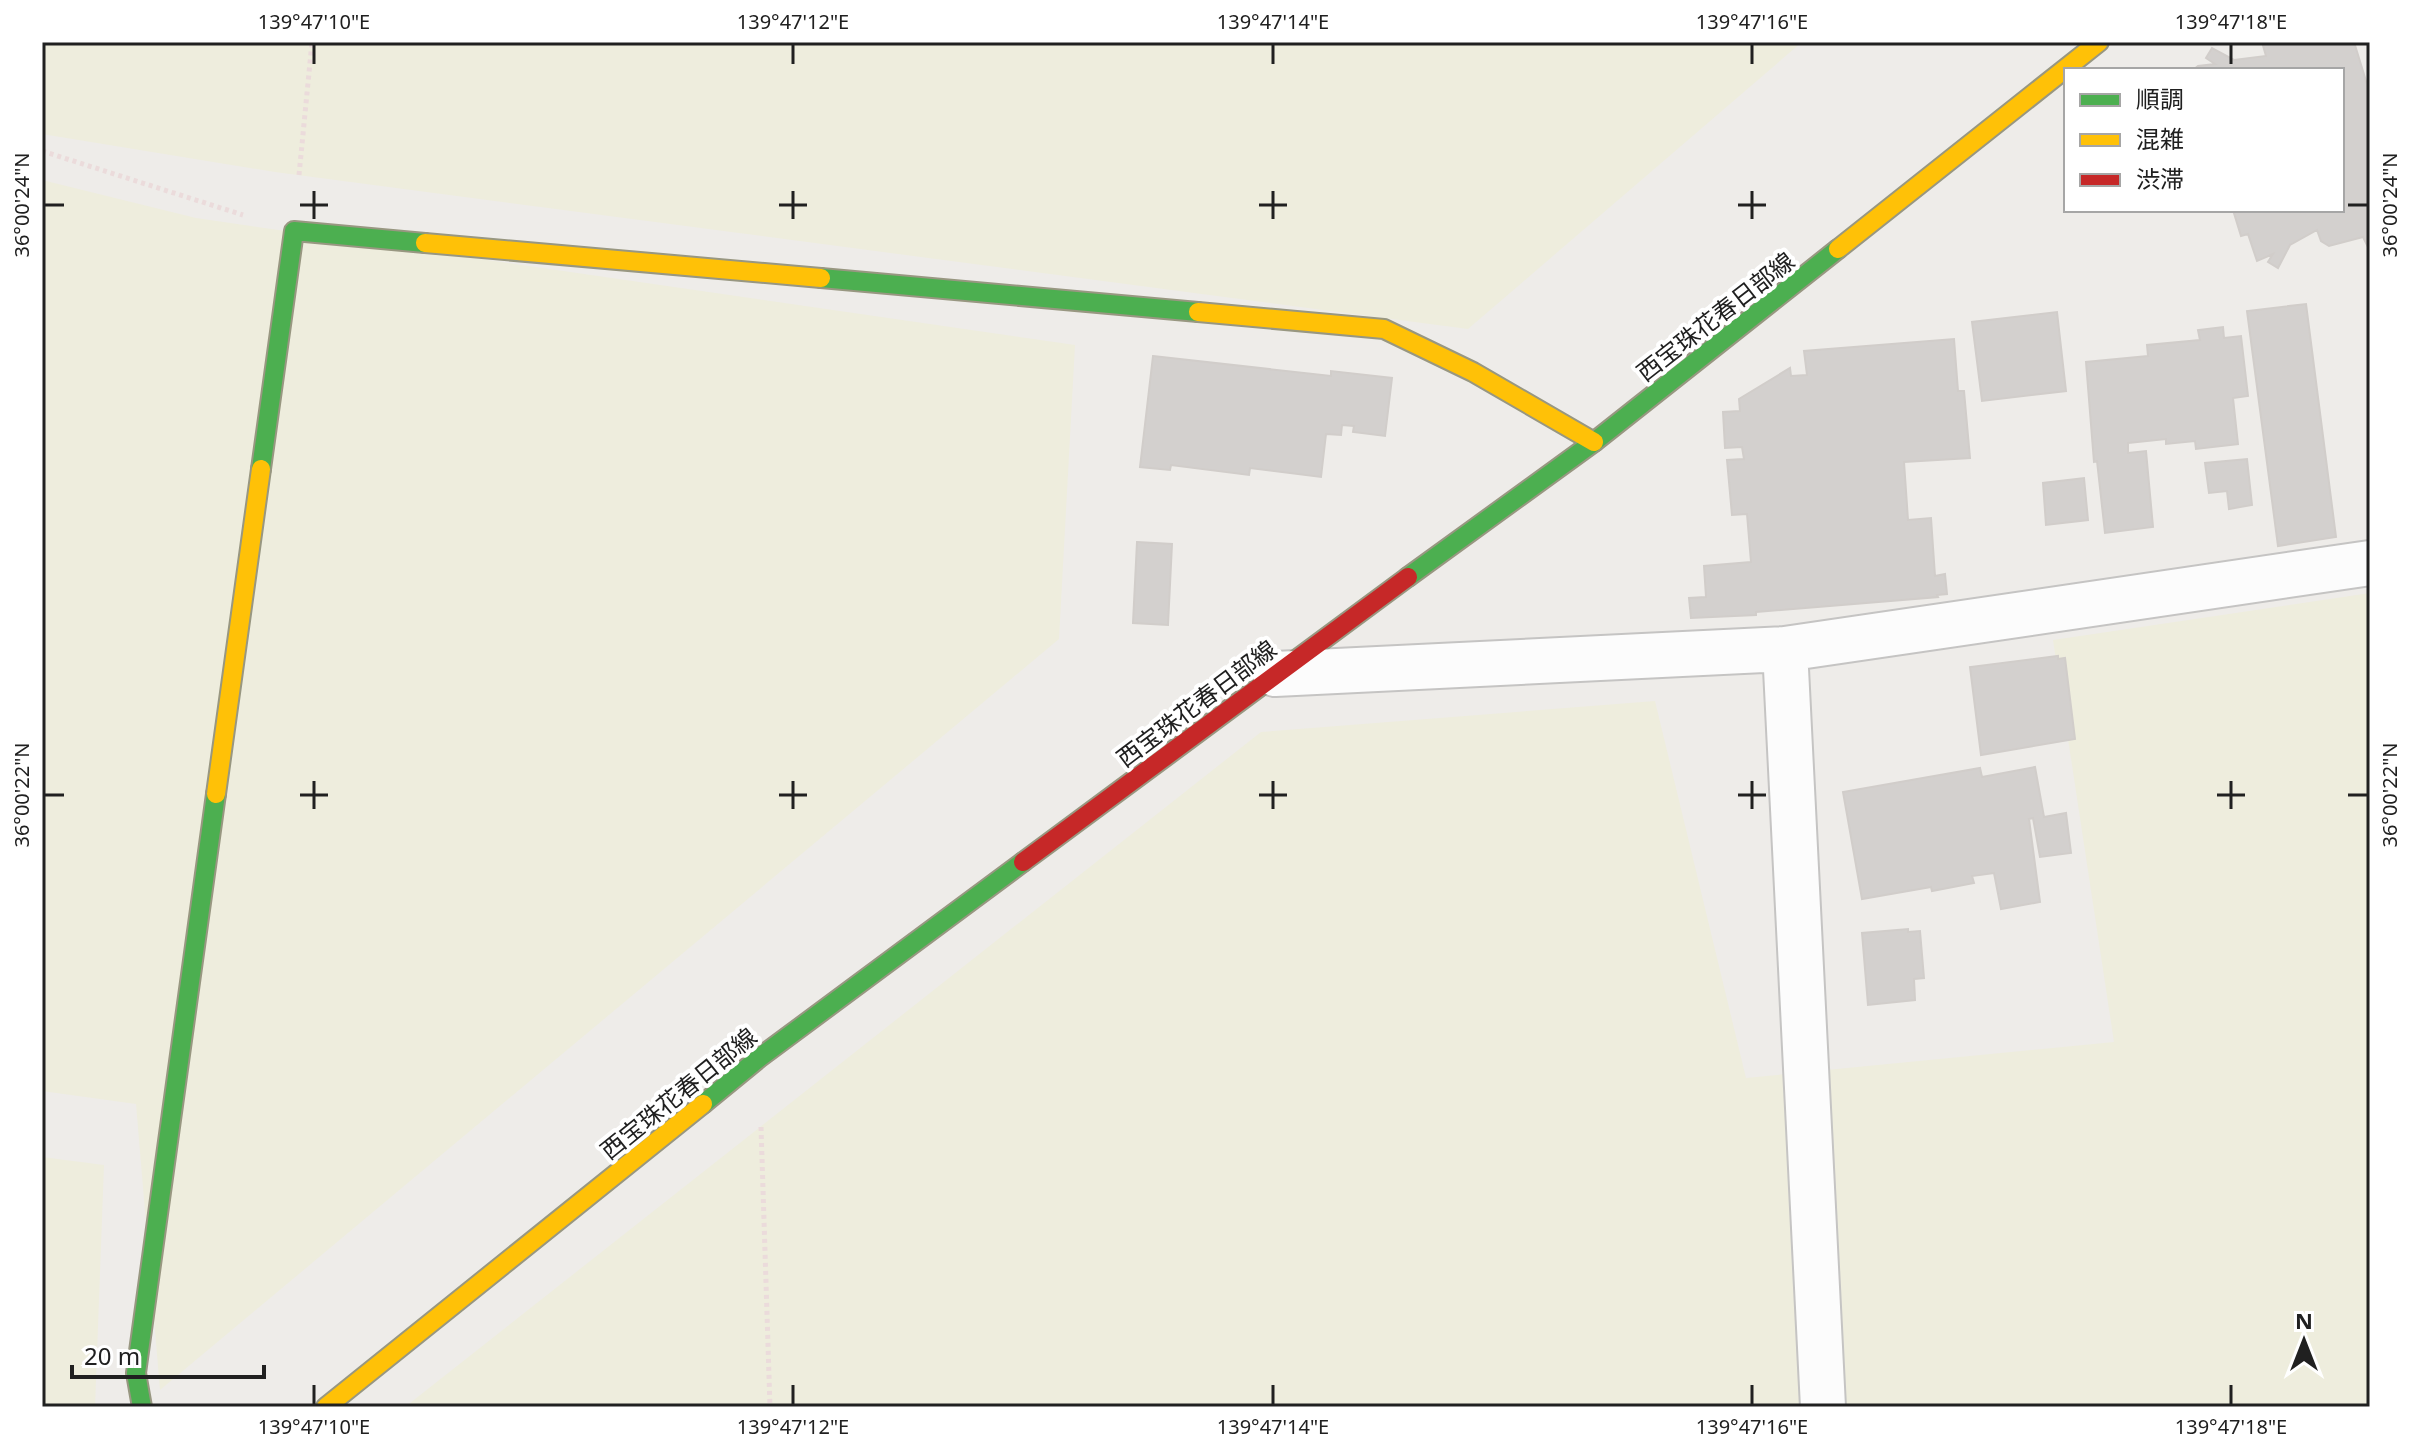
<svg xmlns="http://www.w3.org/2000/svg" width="2412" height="1449" font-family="'Noto Sans','Noto Sans JP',sans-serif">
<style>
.farmland{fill:#eeeddd}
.building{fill:#d3d0ce;stroke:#d1cdca;stroke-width:2}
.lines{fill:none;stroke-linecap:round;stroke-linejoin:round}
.street-casing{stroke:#c5c4c3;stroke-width:48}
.fast-casing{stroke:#989781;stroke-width:22}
.slow-casing{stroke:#989781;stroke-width:22}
.jam-casing{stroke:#989781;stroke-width:22}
.path{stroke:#ebdbdb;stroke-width:5;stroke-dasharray:4 4;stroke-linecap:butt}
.street{stroke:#fcfcfc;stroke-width:44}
.fast{stroke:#4caf50;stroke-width:18}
.slow{stroke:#ffc107;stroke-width:18}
.jam{stroke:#c62828;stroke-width:18}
.ticks{fill:none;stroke:#202020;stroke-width:3}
.labels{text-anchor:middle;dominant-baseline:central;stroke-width:8;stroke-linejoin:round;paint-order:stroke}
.street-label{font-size:24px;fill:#202020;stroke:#fff}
.neatline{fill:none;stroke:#202020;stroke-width:3}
.ticks-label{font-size:20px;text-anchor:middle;fill:#202020}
</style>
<rect width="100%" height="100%" fill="#eeece9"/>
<path class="farmland" d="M42,42H1802L1468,329L275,172L42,134Z
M42,180L196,218L1075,345L1059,639L160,1390L136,1104L42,1091Z
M2370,593V1407H405L1261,732L1655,701L1746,1078L2114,1042L2053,640Z
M42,1157L104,1165L95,1407H42Z"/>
<path class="building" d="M2262,42H2354L2370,94V251L2363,237L2329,246L2321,241L2317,230L2290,245L2278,268L2268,262L2273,254L2257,261L2248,234L2241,236L2233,210H2342V70H2193L2198,66L2215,64L2206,58L2212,48L2234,60L2266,56Z
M2306,304L2336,537L2278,546L2247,311Z
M2057,312L2066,391L1982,401L1972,322Z
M2223,327L2224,338L2241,336L2248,396L2233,398L2238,444L2196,449L2195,441L2166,444V439L2128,443V453L2146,451L2153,527L2105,533L2097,461L2094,462L2086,362L2148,356L2147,345L2200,340L2198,330Z
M1954,339L1958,391H1964L1970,458L1904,462L1908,520L1931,518L1935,576L1945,574L1947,594L1937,595L1938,597L1756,612V615L1691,618L1689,598L1706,597L1704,566L1751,562L1747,514L1732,515L1727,460L1744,459L1742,447L1725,448L1723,412L1740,411L1739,399L1790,368L1791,376L1807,375L1804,351Z
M1153,356L1331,376V371L1392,378L1385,436L1353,432L1354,426L1342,425L1341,435L1326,434L1321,477L1250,468L1249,475L1171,465L1170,470L1140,467Z
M2247,459L2252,505L2229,509L2227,491L2209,493L2205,463Z
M2084,478L2088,520L2046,525L2043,483Z
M1137,542L1172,544L1168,625L1133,623Z
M2058,656V659L2065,658L2075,739L1981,755L1970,667Z
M2035,767L2044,817L2066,813L2071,853L2040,857L2033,818L2029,819L2040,902L2001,909L1994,873L1972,876L1974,883L1932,891L1931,887L1862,899L1843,792L1980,768L1982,777Z
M1908,929V932L1920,931L1924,978L1914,979L1915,1000L1868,1005L1862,933Z"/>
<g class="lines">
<g class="street-casing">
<path id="street" d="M1785,649L1823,1407
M1275,674L1785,649L2370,563"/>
</g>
<g class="fast-casing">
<path id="fast" d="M821,278L1198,312
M261,469L294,231L425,243
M1408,577L1594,442L1838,249
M703,1104L759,1058L1023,862
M142,1407L136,1373L216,794"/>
</g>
<g class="slow-casing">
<path id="slow" d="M425,243L821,278
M1838,249L2099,42
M1198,312L1384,329L1473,372L1594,442
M216,794L261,469
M326,1407L703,1104"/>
</g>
<g class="jam-casing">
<path id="jam" d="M1023,862L1408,577"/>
</g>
<path class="path" d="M42,151L243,215
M299,175L312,42
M761,1127L770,1407"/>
<use href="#street" class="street"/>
<use href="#fast" class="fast"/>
<use href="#slow" class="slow"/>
<use href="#jam" class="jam"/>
</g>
<path class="ticks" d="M314,44V64M793,44V64M1273,44V64M1752,44V64M2231,44V64M314,191V219M793,191V219M1273,191V219M1752,191V219M44,205H64M300,205H328M779,205H807M1259,205H1287M1738,205H1766M2348,205H2368M314,781V809M793,781V809M1273,781V809M1752,781V809M2231,781V809M44,795H64M300,795H328M779,795H807M1259,795H1287M1738,795H1766M2217,795H2245M2348,795H2368M314,1385V1405M793,1385V1405M1273,1385V1405M1752,1385V1405M2231,1385V1405"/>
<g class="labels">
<g class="street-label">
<text transform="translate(1715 316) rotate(-38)">西宝珠花春日部線</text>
<text transform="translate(1196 703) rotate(-37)">西宝珠花春日部線</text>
<text transform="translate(678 1093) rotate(-39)">西宝珠花春日部線</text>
</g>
</g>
<rect width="2412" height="1449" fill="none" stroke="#ffffff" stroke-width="88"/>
<rect x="2064" y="68" width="280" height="144" fill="#ffffff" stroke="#a6a6a6" stroke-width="2"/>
<rect x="2080" y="94" width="40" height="12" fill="#4caf50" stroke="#a6a6a6" stroke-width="2"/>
<text x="2136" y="108" font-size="24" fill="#202020">順調</text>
<rect x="2080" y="134" width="40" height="12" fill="#ffc107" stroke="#a6a6a6" stroke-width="2"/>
<text x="2136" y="148" font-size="24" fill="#202020">混雑</text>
<rect x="2080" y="174" width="40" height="12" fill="#c62828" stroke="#a6a6a6" stroke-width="2"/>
<text x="2136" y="188" font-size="24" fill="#202020">渋滞</text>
<g transform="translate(2304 1341)" stroke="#ffffff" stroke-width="6" paint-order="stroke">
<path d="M0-6L14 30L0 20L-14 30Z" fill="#202020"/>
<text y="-12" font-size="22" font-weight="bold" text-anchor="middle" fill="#202020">N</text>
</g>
<path d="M72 1365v12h192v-12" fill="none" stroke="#202020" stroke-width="4"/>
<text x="84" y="1365" font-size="24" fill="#202020" stroke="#ffffff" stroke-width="6" paint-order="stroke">20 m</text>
<rect x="44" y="44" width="2324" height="1361" class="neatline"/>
<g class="ticks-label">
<text x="314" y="29">139°47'10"E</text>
<text x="793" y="29">139°47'12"E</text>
<text x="1273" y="29">139°47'14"E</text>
<text x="1752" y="29">139°47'16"E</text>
<text x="2231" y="29">139°47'18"E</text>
<text transform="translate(22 205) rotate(-90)" y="7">36°00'24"N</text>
<text transform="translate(2390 205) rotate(-90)" y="7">36°00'24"N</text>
<text transform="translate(22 795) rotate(-90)" y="7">36°00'22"N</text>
<text transform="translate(2390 795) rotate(-90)" y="7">36°00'22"N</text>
<text x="314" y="1434">139°47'10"E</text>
<text x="793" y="1434">139°47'12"E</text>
<text x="1273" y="1434">139°47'14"E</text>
<text x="1752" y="1434">139°47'16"E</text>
<text x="2231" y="1434">139°47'18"E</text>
</g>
</svg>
